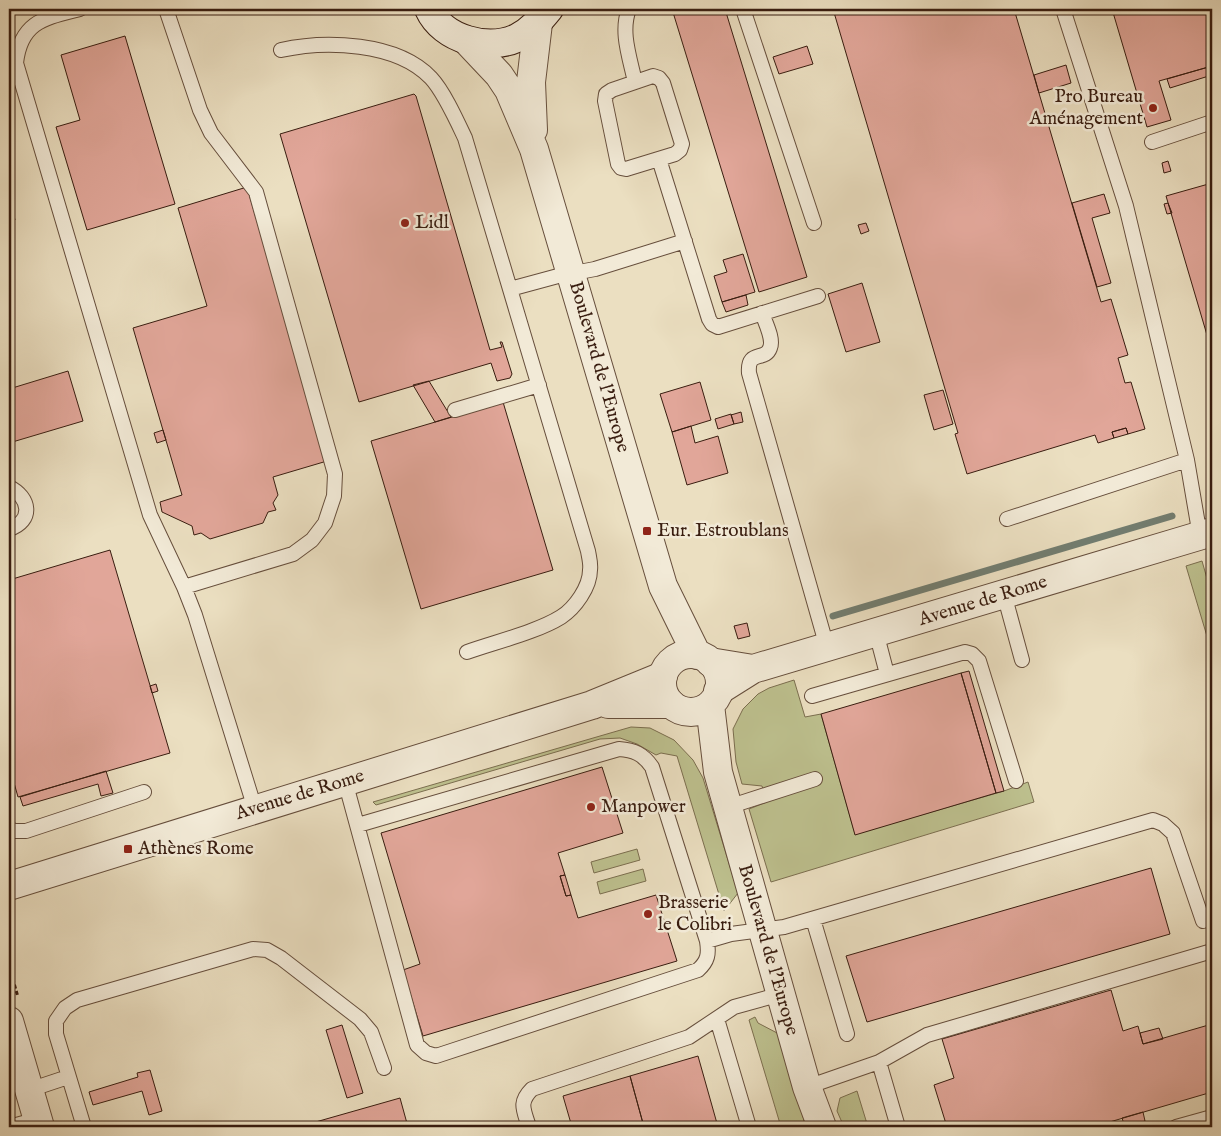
<svg xmlns="http://www.w3.org/2000/svg" width="1221" height="1136" font-family="'IM FELL English',serif">
<style>
.green{fill:#bdc08e;stroke:#7b6e4f}
.lines{fill:none;stroke-linecap:round;stroke-linejoin:round}
.stream{stroke:#727d70;stroke-width:7}
.building{fill:#e1a699;stroke:#391d10}
.service-casing{stroke:#664e3c;stroke-width:16}
.minor-casing{stroke:#664e3c;stroke-width:30}
.tertiary-casing{stroke:#664e3c;stroke-width:30}
.secondary-casing{stroke:#391d10;stroke-width:30}
.path{stroke:#391d10;stroke-width:3;stroke-dasharray:4 2.5;stroke-linecap:butt}
.service{stroke:#f2ead7;stroke-width:14}
.minor{stroke:#f2ead7;stroke-width:28}
.tertiary{stroke:#f2ead7;stroke-width:28}
.secondary{stroke:#f2ead7;stroke-width:28}
.poi-dot{fill:#8f2418;stroke:#f2ead7;stroke-width:2}
.labels{text-anchor:middle;dominant-baseline:central;stroke-width:5;stroke-linejoin:round;paint-order:stroke}
.poi-label{font-size:19px;fill:#391d10;stroke:#f2ead7;text-anchor:start}
.street-label{font-size:19px;fill:#391d10;stroke:#f2ead7}
</style>
<rect width="100%" height="100%" fill="#ebdfc1"/>
<filter id="stains"><feTurbulence type="fractalNoise" baseFrequency=".004" numOctaves="4"/><feColorMatrix values="0 0 0 0 .2 0 0 0 0 .09 0 0 0 0 .02 0 0 0 .5 -.17"/></filter>
<radialGradient id="worn" r=".72"><stop offset=".6" stop-color="#630" stop-opacity="0"/><stop offset="1" stop-color="#630" stop-opacity=".3"/></radialGradient>
<path class="green" d="M1202,561L1212,596V653L1186,566Z
M794,680L805,717L821,714L855,834L1004,791L1028,782L1034,802L771,882L749,809L767,802L762,786L742,784L736,762L733,729L743,709L758,694L769,688Z
M631,727L650,728L674,740L693,760L703,778L738,893L724,911L677,756L661,753L656,755L637,744L620,738L600,739L376,805L373,802Z
M637,849L640,860L594,873L591,862Z
M643,869L646,881L600,894L597,882Z
M755,1017L758,1023L779,1034L806,1127H781L749,1020Z
M857,1091L868,1127H844L837,1111L840,1098Z"/>
<g class="lines">
<path class="stream" d="M833,616L1172,516"/>
</g>
<path class="building" d="M672,9H725L807,277L759,292Z
M833,9H1014L1101,302L1111,299L1128,355L1118,358L1125,383L1131,382L1145,429L1128,434L1126,428L1112,432L1114,438L1098,443L1095,435L967,474L955,434L958,433Z
M1112,9H1212V66L1159,81L1171,120L1147,127Z
M125,36L175,204L87,230L56,127L80,120L61,55Z
M807,46L813,64L779,74L773,57Z
M1066,65L1071,83L1039,93L1034,75Z
M1212,66V75L1170,88L1167,79Z
M414,94L416,96L490,350L502,347L500,342H502L512,374L510,378L497,381L491,363L359,402L280,134Z
M1168,161L1171,171L1164,173L1162,163Z
M1212,183V352L1166,196Z
M247,187L327,461L273,477L278,495L273,503L276,510L268,512L263,523L210,539L201,533L194,535L192,526L162,512L160,502L182,495L133,328L207,306L178,208Z
M1104,194L1110,213L1092,218L1111,283L1097,287L1072,203Z
M9,196L15,220L9,222Z
M1168,203L1172,213L1167,214L1164,204Z
M866,223L869,231L861,234L858,225Z
M743,254L755,292L722,302L714,276L727,272L723,260Z
M862,283L880,342L846,352L828,294Z
M746,295L748,305L726,312L722,302Z
M68,371L83,421L9,443V389Z
M429,381L451,417L435,422L413,385Z
M700,382L711,420L672,432L660,394Z
M943,390L953,424L934,430L924,395Z
M503,402L553,570L421,609L371,441Z
M741,412L743,422L734,424L731,415Z
M731,414L734,424L718,429L715,419Z
M691,426L695,443L718,436L728,473L687,485L672,432Z
M1126,428L1128,434L1114,438L1112,432Z
M163,430L166,440L157,443L154,433Z
M110,550L170,753L18,797L9,765V580Z
M747,623L750,636L738,639L734,626Z
M969,671L1004,791L996,793L961,673Z
M961,673L996,793L855,835L821,714Z
M156,684L158,691L152,693L150,686Z
M602,767L623,833L558,853L565,875L560,876L566,896L571,895L578,918L656,895L677,961L423,1036L403,970L420,964L381,833Z
M106,771L113,793L101,796L98,784L23,806L20,797Z
M1151,868L1170,934L867,1022L846,956Z
M565,875L571,895L566,896L560,876Z
M1111,990L1123,1031L1138,1026L1143,1044L1212,1024V1092L1096,1126L1097,1127H947L934,1085L954,1078L942,1039Z
M342,1025L363,1093L347,1098L326,1030Z
M1159,1028L1163,1039L1143,1044L1140,1033Z
M698,1056L718,1127H644L630,1076Z
M150,1070L162,1111L149,1115L142,1091L93,1105L89,1092L138,1077L137,1073Z
M630,1076L644,1127H572L563,1096Z
M400,1098L408,1127H298Z
M1143,1112L1145,1121L1125,1127L1122,1118Z"/>
<g class="lines">
<g class="service-casing">
<path id="service" d="M80,9C45,18 21,21 16,63L150,515L184,587L195,615L255,809
M166,9L200,110L211,133L256,192L335,474L334,496L325,523L312,540L293,554L184,587
M629,9C620,32 630,58 635,82
M743,9L814,223
M1063,9L1126,206L1187,460L1200,536
M281,50C325,40 397,42 431,78C444,92 457,121 465,138L588,551C589,557 591,564 590,570C590,587 575,608 561,617C537,632 495,642 467,652
M653,76L659,78L663,83L682,144L680,150L675,154L626,169L621,168L618,164L605,101L606,94L612,90Z
M1152,142L1212,122
M659,159L709,319L712,324L718,327L818,296
M510,289L558,276L595,269L685,241
M762,313C765,322 774,339 770,348C765,362 747,349 749,373L827,647
M455,410L539,385
M9,487C30,497 34,521 9,529
M1007,519L1187,460
M1004,594L1022,660
M876,632L887,674
M812,696L965,652L972,654L979,661L1016,781
M345,781L417,1045L426,1053L436,1056L698,970C708,961 709,954 707,941L731,934L784,927L1153,820L1163,824L1173,833L1203,921
M728,807L815,779
M358,825L619,749C634,750 643,754 652,767L707,941
M9,828L14,831H26L144,792
M813,919L847,1034
M717,1019L749,1127
M879,1062L898,1127
M807,1087L879,1062L927,1035L1212,951
M29,1090L68,1077
M9,1127L38,1119
M84,1127L56,1034V1021L65,1008L77,1000L253,949L267,950L281,958L360,1019L371,1032L384,1068
M529,1127C524,1110 518,1103 532,1089L689,1037L734,1007L781,994
M1176,1127L1212,1117"/>
</g>
<g class="minor-casing">
<path id="minor" d="M710,662L753,669
M718,691L753,669L1212,532
M608,704H671
M9,886L592,705L663,676
M9,1021L40,1127"/>
</g>
<g class="tertiary-casing">
<path id="tertiary" d="M466,40L499,75L509,90L534,149L663,586L697,655
M533,130L531,82L538,23
M662 683a29 29 0 1 1 58 0a29 29 0 1 1-58 0Z
M710,705L718,772L807,1087L822,1127"/>
</g>
<g class="secondary-casing">
<path id="secondary" d="M429,9C443,40 488,51 517,38C531,31 540,20 549,9"/>
</g>
<path class="path" d="M9,966L18,997"/>
<use href="#service" class="service"/>
<use href="#minor" class="minor"/>
<use href="#tertiary" class="tertiary"/>
<use href="#secondary" class="secondary"/>
</g>
<g class="poi-dot">
<circle cx="1153" cy="108" r="5"/>
<circle cx="405" cy="223" r="5"/>
<rect x="642" y="526" width="10" height="10" rx="2.5"/>
<circle cx="591" cy="807" r="5"/>
<rect x="123" y="844" width="10" height="10" rx="2.5"/>
<circle cx="648" cy="914" r="5"/>
</g>
<g class="labels">
<g class="poi-label">
<text x="1143" y="97" text-anchor="end">Pro Bureau<tspan x="1143" dy="22">Aménagement</tspan></text>
<text x="415" y="223">Lidl</text>
<text x="657" y="531">Eur. Estroublans</text>
<text x="601" y="807">Manpower</text>
<text x="138" y="849">Athènes Rome</text>
<text x="658" y="903">Brasserie<tspan x="658" dy="22">le Colibri</tspan></text>
</g>
<g class="street-label">
<text transform="translate(599 367) rotate(74)">Boulevard de l'Europe</text>
<text transform="translate(983 601) rotate(-17)">Avenue de Rome</text>
<text transform="translate(300 795) rotate(-17)">Avenue de Rome</text>
<text transform="translate(768 950) rotate(74)">Boulevard de l'Europe</text>
</g>
</g>
<rect width="1221" height="1136" fill="none" stroke="#ebdfc1" stroke-width="30"/>
<rect x="10" y="10" width="1201" height="1116" fill="none" stroke="#391d10" stroke-width="2.5"/>
<rect x="15" y="15" width="1191" height="1106" fill="none" stroke="#391d10"/>
<rect width="100%" height="100%" filter="url(#stains)"/>
<rect width="100%" height="100%" fill="url(#worn)"/>
</svg>
